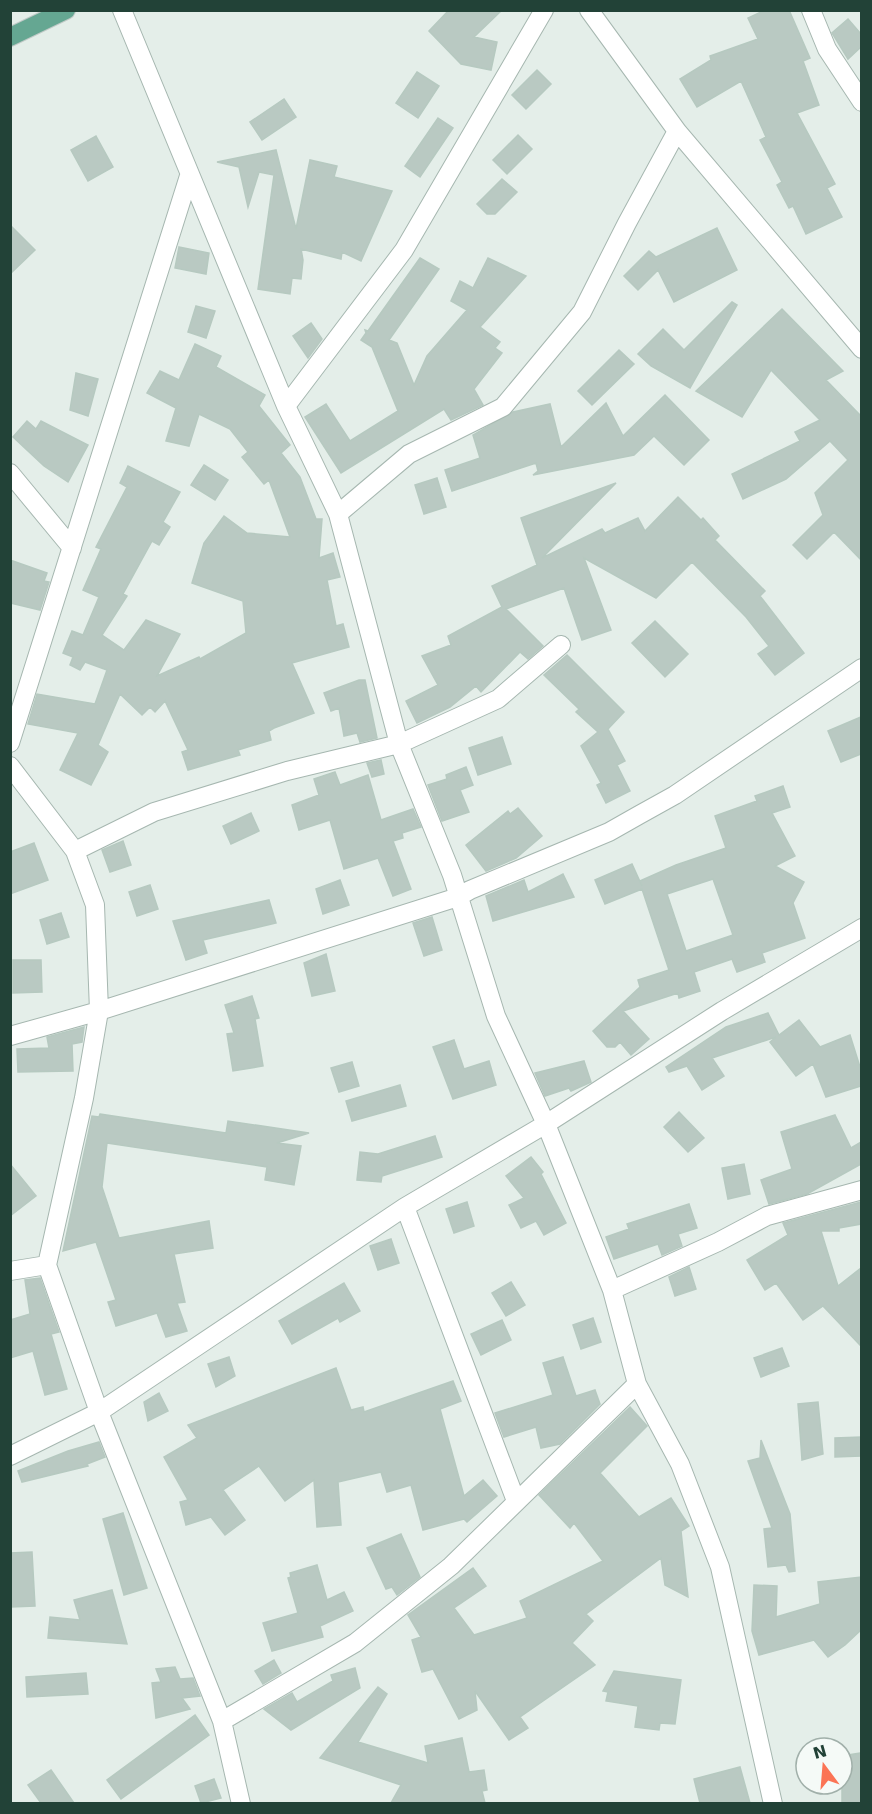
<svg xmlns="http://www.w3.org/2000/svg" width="872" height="1814" font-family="'DejaVu Sans',sans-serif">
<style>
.building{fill:#b9c9c2;stroke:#b6c9c0;stroke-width:1.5;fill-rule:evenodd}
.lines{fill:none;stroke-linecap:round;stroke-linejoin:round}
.minor-casing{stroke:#a6b7b0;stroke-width:20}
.major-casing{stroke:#c1cac7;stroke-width:20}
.minor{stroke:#fff;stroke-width:18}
.major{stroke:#65a792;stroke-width:18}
</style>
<rect width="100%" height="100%" fill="#e4eee9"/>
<path class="building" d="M449,10H502L474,37L497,42L491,70L461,64L429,31Z
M765,10H789L810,58L803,61L819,105L797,113L835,184L827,188L842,217L806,234L793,206L789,208L777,185L782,182L760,140L766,137L741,81L697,107L680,79L711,60L710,56L758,39L748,18Z
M848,19L861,34V47L848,59L832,33Z
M537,70L551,84L526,109L512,95Z
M417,72L439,86L418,118L396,103Z
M284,99L296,117L262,140L250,122Z
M438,118L453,128L420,177L405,166Z
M518,135L532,149L507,174L493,160Z
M96,136L113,167L88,181L71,150Z
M276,150L296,229L310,160L337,166L334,177L392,191L361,261L342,252L341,259L301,249L303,260L301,279L292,278L290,294L258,289L274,175L259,172L248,207L239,167L217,162Z
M502,179L517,192L495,214H487L477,204Z
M10,225L35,250L10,274Z
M717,228L737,270L674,302L658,270L638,290L624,276L649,251L656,257Z
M179,247L209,253L206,274L175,268Z
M420,258L439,269L389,340L397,343L414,385L427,356L467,310L451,301L460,281L473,288L488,258L526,276L480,327L500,342L495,348L502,353L474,389L483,405L451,420L444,409L341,473L305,417L326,404L350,441L398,411L372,347L361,340L366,333L365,330L368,331Z
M732,302L737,305L690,388L651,366L638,354L663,329L684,350Z
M196,306L215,311L206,338L188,332Z
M782,309L843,371L826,380L861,416V560L834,532L807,559L793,545L823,515L815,493L848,460L830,441L786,479L743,499L732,474L800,441L795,432L820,420L771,370L742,417L696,391Z
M311,323L322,339L308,358L293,336Z
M195,344L221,356L216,367L265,395L259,406L290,445L281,453L300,477L316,519H322L319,558L333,553L340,577L327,580L336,626L343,624L349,647L292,663L314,713L274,728L269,731L271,740L238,750L240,755L188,770L182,752L188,750L165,701L155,712L150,707L142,715L120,694L98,745L108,752L91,785L60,770L78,733L28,724L37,694L95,704L107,670L85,662L80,670L70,665L73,657L63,653L72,631L83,635L99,597L83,590L101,549L96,547L127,487L120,483L128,466L180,492L163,522L170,527L159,545L152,541L123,594L127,596L102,635L124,650L146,620L180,634L157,676L199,657L200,659L246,633L243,601L192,583L204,543L224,516L247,533L290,537L269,480L264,484L242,457L248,452L230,429L199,414L189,446L166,441L176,408L147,393L160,371L179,380Z
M619,350L634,364L592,405L578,391Z
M76,373L98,379L88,416L70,410Z
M665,395L709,440L684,465L654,436L634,455L533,475L538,471L536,463L452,491L445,470L480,458L473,435L513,412L550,404L561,447L606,403L623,436Z
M27,421L36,429L41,421L88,445L68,482L44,466L13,437Z
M204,465L228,480L215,500L191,485Z
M437,478L446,507L424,514L415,485Z
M616,483L542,558L602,529L605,533L638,518L645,531L678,497L701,520L703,518L719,536L715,540L765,591L760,596L804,653L775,675L758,654L769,646L746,617L692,562L656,598L584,558L611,630L582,640L564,588L506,609L543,646L528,659L520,652L481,692L476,686L450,707L417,723L406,701L438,685L422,656L451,645L448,636L502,607L492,586L537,565L521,518Z
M10,560L47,573L44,581L49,582L40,610L10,603Z
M655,621L688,654L665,677L632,643Z
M567,655L624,712L608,729L625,761L617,765L630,791L606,803L597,785L601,783L581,746L598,732L576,712L579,709L544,675Z
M359,680H365L377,738L360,742L357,733L344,736L339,708L331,711L324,693Z
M861,717V754L841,762L828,731Z
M502,737L511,764L478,775L469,748Z
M381,760L384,774L372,777L367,763Z
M466,767L473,785L460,790L469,812L442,821L428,785L447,779L446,775Z
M335,772L340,785L368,775L381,820L413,809L421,827L402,833L403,838L393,841L411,889L393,896L378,858L344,869L330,820L299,830L292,805L319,795L314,779Z
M783,786L790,807L772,813L795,856L775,866L804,882L793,903L805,938L762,953L765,962L737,972L732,959L694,972L700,991L679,998L678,993L623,1011L649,1039L631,1055L620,1042L615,1047H607L593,1031L640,987L638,980L669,970L642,889L605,904L595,880L632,864L642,886L640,881L676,865L726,848L715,816L757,801L755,796ZM713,879L733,935L686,951L667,894Z
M518,808L542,836L516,858L486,871L466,845L508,811L510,814Z
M251,813L259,831L231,844L223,826Z
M123,841L131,865L110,872L102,850Z
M34,843L48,880L10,894V852Z
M563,874L574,897L493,921L486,896L524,880L528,892Z
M340,880L349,905L323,914L316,889Z
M150,885L158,909L137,916L129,892Z
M269,900L276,923L203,940L207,953L186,960L173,921Z
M61,913L69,937L47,944L40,920Z
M432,917L442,950L424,956L413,923Z
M326,954L335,991L312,996L304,963Z
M13,960H41L42,992L13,993Z
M252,996L259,1018L255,1019L263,1066L233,1071L227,1034L234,1033L225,1005Z
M768,1013L779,1035L799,1020L820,1047L850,1035L861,1070V1086L826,1097L813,1064L796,1076L770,1042L776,1037L712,1058L724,1076L702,1090L687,1066L669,1072L666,1067L726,1027Z
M84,1027L82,1042L72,1044L73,1071L18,1072L17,1049L49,1048L47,1037Z
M454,1040L464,1069L489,1061L496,1085L453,1099L433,1047Z
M584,1061L591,1082L571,1091L569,1088L545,1096L535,1073Z
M352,1062L359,1086L339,1092L331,1068Z
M400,1085L406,1106L352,1121L346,1101Z
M679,1112L704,1138L688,1152L664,1127Z
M100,1114L226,1133L228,1121L309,1133L277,1143L301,1146L294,1185L265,1180L267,1167L107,1143L102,1187L119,1238L209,1221L213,1248L174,1254L185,1302L177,1303L187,1331L166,1337L157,1313L116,1326L108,1302L116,1300L96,1242L63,1251L92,1116L99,1117Z
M835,1115L851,1148L861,1142V1164L807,1194L769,1204L761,1180L792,1169L781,1132Z
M435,1136L442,1157L382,1176L381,1182L357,1180L360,1152L378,1154Z
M531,1157L543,1172L541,1174L566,1223L544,1235L536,1221L521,1228L509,1205L524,1198L506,1176Z
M10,1164L36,1196L10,1216Z
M744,1164L750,1194L728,1199L722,1168Z
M467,1202L474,1226L454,1233L446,1209Z
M861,1202V1224L839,1228V1231H821L838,1286L861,1268V1346L823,1306L803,1320L776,1283L765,1290L747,1260L788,1235L783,1223Z
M689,1204L697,1228L678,1234L682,1246L662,1255L658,1244L614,1259L606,1237L629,1229L627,1224Z
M391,1239L399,1263L378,1270L370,1246Z
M689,1267L696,1289L675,1296L669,1277Z
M40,1278L59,1332L51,1334L67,1389L45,1395L33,1351L10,1358V1320L30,1314L25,1280Z
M511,1282L525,1305L506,1316L492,1293Z
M344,1283L360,1311L340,1322L338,1318L292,1344L279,1321Z
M593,1318L601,1342L581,1349L573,1325Z
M502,1320L511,1340L481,1355L471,1334Z
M782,1348L789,1366L761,1377L754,1358Z
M229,1357L235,1376L216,1387L208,1364Z
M563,1357L576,1396L595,1390L600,1404L560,1444L541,1448L536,1427L504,1437L495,1413L553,1395L543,1363Z
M336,1368L351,1410L363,1407L364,1412L453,1381L461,1401L440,1409L464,1496L483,1480L497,1496L467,1522L464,1519L423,1530L411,1485L387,1492L381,1472L338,1482L341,1525L317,1527L314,1480L285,1501L259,1466L223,1490L245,1520L225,1535L211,1517L186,1525L180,1502L188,1500L164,1457L197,1438L188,1425Z
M159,1393L168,1411L148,1421L144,1402Z
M818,1402L823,1454L802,1460L798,1404Z
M630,1407L647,1426L600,1473L639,1517L671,1498L689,1526L681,1531L688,1597L665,1585L661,1558L586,1614L593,1621L572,1643L595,1665L520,1717L528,1728L509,1740L475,1691L477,1710L459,1719L433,1669L422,1672L412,1640L421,1637L408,1615L473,1568L486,1586L454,1608L474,1635L527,1618L520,1601L603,1561L574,1523L570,1528L539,1495Z
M861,1437V1456L835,1457V1438Z
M761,1440L790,1514L795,1571L789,1572L786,1565L768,1567L764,1529L772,1528L748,1461L760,1458Z
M99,1442L105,1457L87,1464L88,1466L22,1482L18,1471L68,1451Z
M123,1513L147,1588L124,1595L103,1519Z
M401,1534L420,1577L397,1595L392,1587L386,1589L367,1548Z
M32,1552L35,1606L11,1607L10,1553Z
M317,1565L327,1600L344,1592L353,1611L320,1626L323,1637L272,1651L263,1623L298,1613L288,1578L291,1577L290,1573Z
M861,1577V1630L845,1645L828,1657L814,1640L759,1655L752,1631L754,1585L777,1586L776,1617L820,1604L818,1582Z
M112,1590L127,1644L48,1638L50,1617L80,1620L74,1600Z
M274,1660L281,1673L263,1684L255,1671Z
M175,1667L180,1679L193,1678L200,1696L182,1698L190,1709L156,1718L152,1683L161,1682L156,1669Z
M355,1668L360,1688L291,1730L264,1709L292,1693L297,1702L333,1681L331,1675Z
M614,1671L681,1680L675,1724L660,1723L659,1730L635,1727L638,1706L606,1701L608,1692L603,1691Z
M86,1673L88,1694L27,1697L26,1677Z
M378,1687L387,1694L358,1742L428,1763L425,1746L462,1738L469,1772L484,1770L487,1790L482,1791L485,1803H391L401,1785L320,1758Z
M195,1715L209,1735L121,1799L107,1780Z
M861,1753V1803H842V1756Z
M740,1767L750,1803H700L694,1779Z
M51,1770L74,1803H41L28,1785Z
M214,1779L221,1798L201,1803L195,1786Z"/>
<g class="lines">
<g class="minor-casing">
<path id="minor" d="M122,10L286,406L338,514L399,744L452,875L496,1016L546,1124L612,1290L637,1384L680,1464L720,1567L773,1804
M589,10L677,131L862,349
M811,10L827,49L862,102
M286,406L404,250L544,10
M10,473L72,548
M338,514L409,454L503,407L582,312L627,223L677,131
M10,743L189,176
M10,766L75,851L95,905L99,1011L84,1098L47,1265L99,1412L222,1721L241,1804
M75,851L154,812L287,771L399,744L498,699L561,645
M10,1036L99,1011L458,897L470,890L609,832L639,815L675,795L862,668
M405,1207L516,1501
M10,1271L47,1265
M612,1290L718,1242L767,1216L862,1190
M10,1456L99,1412L405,1207L546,1124L722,1011L862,928
M222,1721L355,1643L451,1566L637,1384"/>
</g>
<g class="major-casing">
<path id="major" d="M10,37L66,10"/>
</g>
<use href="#minor" class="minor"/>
<use href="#major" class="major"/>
</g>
<rect width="872" height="1814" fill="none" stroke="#224237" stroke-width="24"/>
<g transform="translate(824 1766) rotate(344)"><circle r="28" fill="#f5faf7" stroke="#a1b0aa" stroke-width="1.5"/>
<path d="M0-4.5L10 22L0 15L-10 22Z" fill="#fb7455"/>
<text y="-9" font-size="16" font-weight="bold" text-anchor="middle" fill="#224237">N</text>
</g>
</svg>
